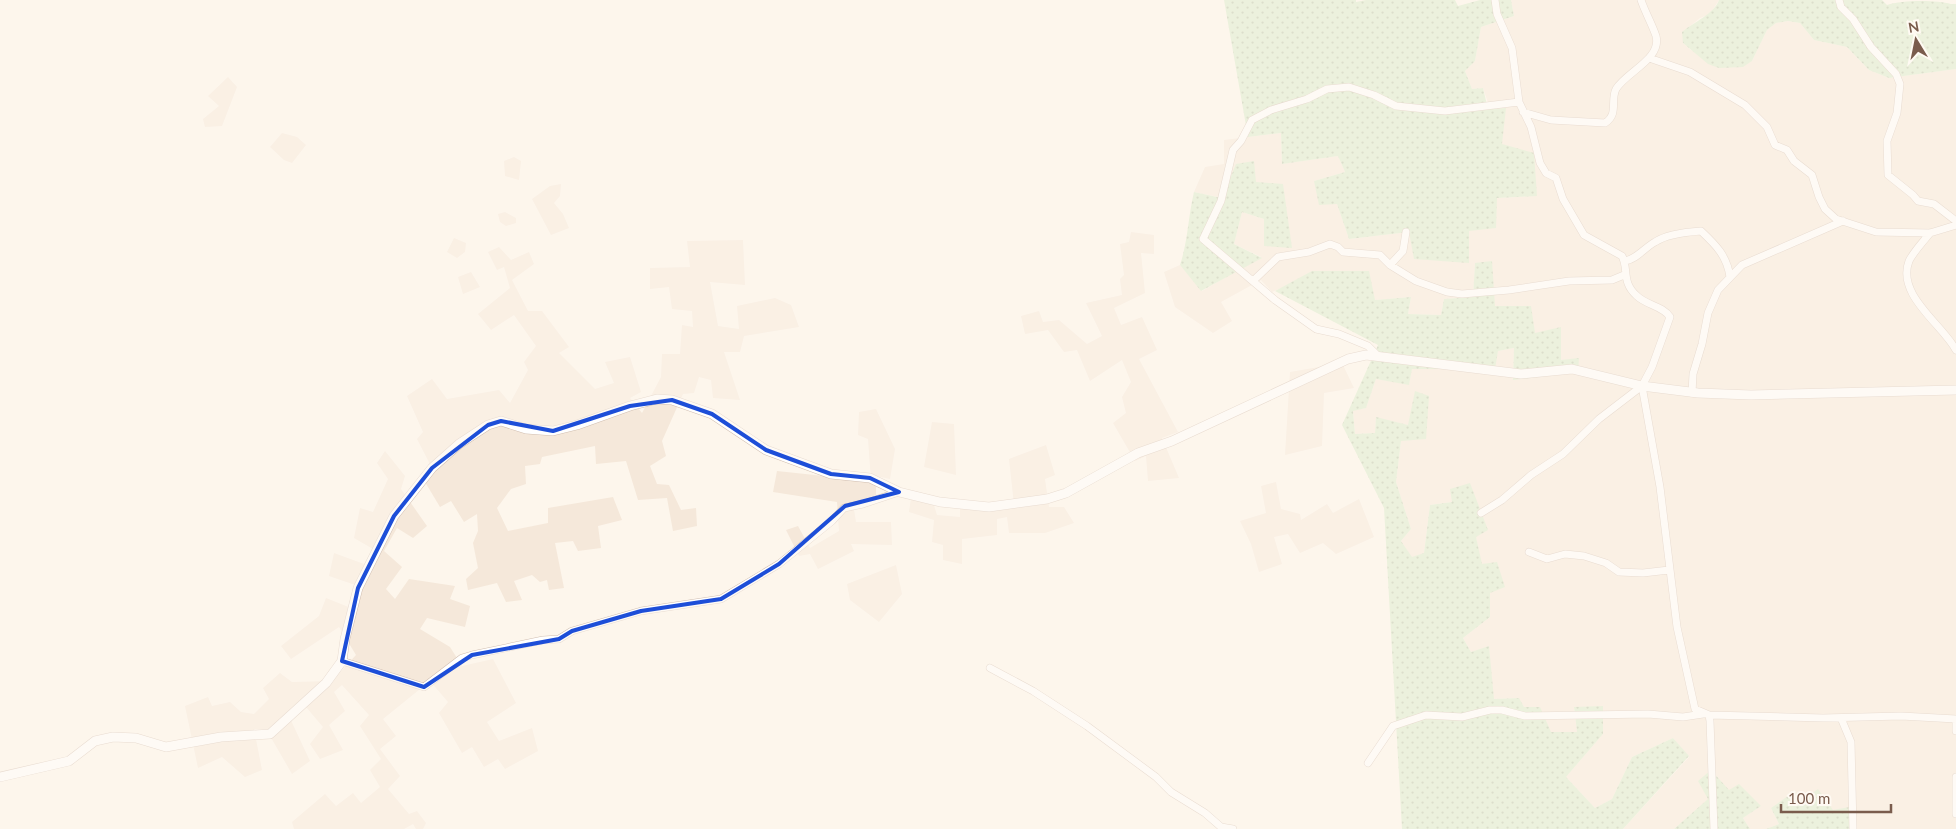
<svg xmlns="http://www.w3.org/2000/svg" width="1956" height="829" font-family="Lato,sans-serif">
<style>
.residential{fill:#f5e8da}
.grass{fill:url(#grass-dots)}
.lines{fill:none;stroke-linecap:round;stroke-linejoin:round}
.minor-casing{stroke:#d1beb0;stroke-width:8}
.tertiary-casing{stroke:#d1beb0;stroke-width:10}
.minor{stroke:#fff;stroke-width:7}
.tertiary{stroke:#fff;stroke-width:9}
.marked{fill:none;stroke:#1d4ed8;stroke-width:4;stroke-linejoin:round}
</style>
<defs>
<pattern id="grass-dots" width="8" height="8" patternUnits="userSpaceOnUse" patternTransform="scale(1.25)"><rect width="8" height="8" fill="#d8ecc9"/><path d="M2 2h.1M6 6h.1" fill="none" stroke="#b4c2a5" stroke-width="1.8" stroke-linecap="round"/></pattern>
</defs>
<rect width="100%" height="100%" fill="#fdf6ec"/>
<path class="residential" d="M1511,0H1719L1710,14L1700,18L1683,32V43L1691,50L1742,67L1752,61L1767,30L1776,23L1788,21L1800,23L1814,40L1847,47L1869,70L1889,78L1956,69V829H1856L1833,810L1801,801L1795,792L1771,808L1779,824L1766,829H1750L1743,818L1761,806L1729,790L1709,799L1674,829H1623L1689,757L1673,738L1632,757L1612,799L1595,808L1566,777L1603,734L1574,708L1577,732H1551L1524,707L1518,698L1493,699L1489,647L1471,652L1463,638L1490,617L1476,537L1452,502L1430,505L1424,553L1412,558L1401,541L1411,529L1396,482L1401,441L1408,425L1376,418L1375,433L1355,434L1353,410L1366,408L1376,379L1409,384L1412,369H1494L1498,351L1514,348L1513,380L1561,360L1535,333L1495,306L1475,263L1473,297L1444,299L1441,315L1408,314L1411,297L1375,300L1281,288L1272,292L1261,280L1221,302L1232,321L1213,333L1175,307L1164,272L1180,265L1202,291L1261,257L1234,244L1242,212L1264,219L1283,185L1223,198L1194,192L1205,167L1224,164V140L1281,133L1282,164L1338,156L1345,172L1314,181L1337,204L1349,239L1409,232L1469,231L1497,198L1536,196L1502,144L1483,88L1472,89L1465,71L1475,61L1481,27L1514,16Z
M228,77L237,87L222,126L205,127L203,119L219,106L208,96Z
M282,133L297,137L306,145L292,163L284,160L270,147Z
M514,157L521,161L519,180L505,176L504,161Z
M561,184L560,196L554,203L563,214L569,228L551,235L532,199L550,186Z
M505,212L516,218V223L506,226L500,222L498,214Z
M1131,232L1154,235V254L1141,253L1145,293L1114,308L1121,325L1142,317L1157,350L1139,359L1178,432L1162,438L1179,478L1148,481L1146,456L1135,461L1113,423L1126,413L1122,397L1131,382L1122,360L1090,381L1077,350L1064,352L1048,330L1025,334L1021,316L1039,311L1043,322L1059,320L1087,344L1102,336L1086,303L1122,295L1120,279L1124,275L1120,244L1129,242Z
M454,238L466,243L465,252L457,258L447,252Z
M743,240L745,285L710,282L718,326L739,329L737,306L775,298L791,305L799,327L744,336L740,352H724L740,400L713,398L711,380L699,377L694,393L683,394L662,441L666,456L650,466L657,484L669,485L681,510L696,508L697,526L673,531L667,498L638,500L626,461L596,464L595,446L542,457L540,464L525,466L526,484L511,489L497,508L508,531L548,523V508L613,497L622,520L598,526L601,548L578,551L573,541L555,543L564,588L549,590L547,580L540,582L532,575L514,581L522,600L506,602L497,583L468,590L466,579L478,568L473,543L478,531L477,514L464,522L451,501L440,507L425,482L434,472L417,439L423,432L407,396L432,379L447,399L499,390L510,403L528,370L524,362L536,346L514,315L491,330L478,314L510,288L504,267L497,270L488,252L499,247L511,260L529,252L534,264L512,280L528,311H542L569,347L559,353L595,389L614,383L605,362L630,357L641,392L630,398L642,413L661,377L662,354H680L682,325L693,327L692,311L672,309L669,287L650,289V268L690,267L687,241Z
M471,272L480,287L463,294L458,277Z
M1342,363L1354,388L1324,393L1322,446L1285,455L1290,372Z
M876,409L895,449L890,479L876,476V495L853,503L856,522H891L892,545L851,544L854,551L818,569L810,554L799,556L786,530L798,526L810,548L839,531L837,502L773,492L777,471L871,481L868,439L858,435L859,412Z
M932,422L954,424L956,475L924,467Z
M1046,445L1055,475L1045,479L1049,507H1064L1074,523L1045,533H1009L1007,517L997,519V535L962,539V564L943,560V545L932,542L934,520L909,512L912,491L932,499L937,515L960,517V505H1014L1009,459Z
M385,451L405,476L401,489L427,526L413,538L397,528L384,551L402,567L386,589L395,599L409,579L455,586L450,599L470,606L465,627L427,618L420,629L450,647L462,666L493,659L516,703L487,722L499,741L532,728L538,751L505,769L498,759L484,767L472,747L462,753L439,713L448,702L430,681L383,719L396,736L380,749L400,776L388,789L409,814L417,811L426,823L423,829H416L413,824L404,829H294L292,822L325,794L336,806L353,793L361,803L380,787L370,770L381,759L360,726L369,715L342,685L334,692L345,711L329,725L343,750L320,759L310,744L323,727L300,700L287,712L310,761L292,774L266,729H254L262,770L245,777L222,757L198,768L185,706L208,697L212,706L230,702L241,712L254,714L269,699L263,688L280,673L292,682L332,681L356,655L339,627L291,659L281,646L319,616L326,598L356,610L361,587L329,576L334,553L364,564L373,549L354,538L360,508L373,512L388,479L377,463Z
M1276,482L1281,509L1300,514L1301,520L1327,504L1333,513L1359,499L1374,537L1336,554L1323,543L1300,553L1288,534L1274,537L1282,564L1259,572L1251,544L1240,521L1266,513L1261,486Z
M896,565L902,594L879,622L850,600L847,584Z"/>
<path class="grass" d="M1224,0H1356V2L1366,0H1455L1458,6L1480,0H1511L1514,16L1481,27L1475,61L1465,71L1472,89L1483,88L1488,109L1506,108L1502,144L1534,153L1537,196L1497,198L1496,228L1469,231V263L1414,259L1409,232L1349,239L1337,204L1319,205L1314,181L1345,172L1338,156L1282,164L1281,133L1248,137Z
M1719,0H1882L1887,5C1902,0 1937,0 1951,4H1956V69L1889,78L1869,70L1847,47L1814,40L1800,23L1788,21L1776,23L1767,30L1752,61L1743,67L1719,68L1708,64L1683,43L1682,32C1694,22 1714,14 1719,0Z
M1254,161L1256,182L1283,184L1292,248L1264,246V219L1242,212L1234,244L1262,258L1201,291L1180,265C1188,241 1188,217 1194,192L1222,198L1236,164Z
M1492,261L1495,306H1531L1535,333L1561,327V360L1579,358L1578,372L1513,380L1514,348L1498,351L1495,369H1412L1409,385L1376,379L1366,408L1353,411L1355,434L1375,433L1376,417L1408,425L1415,391L1429,396L1426,439L1401,441L1396,482L1411,529L1401,541L1412,557L1424,553L1430,505L1452,502L1450,489L1470,483L1488,530L1476,537L1482,564L1497,562L1505,587L1490,593V617L1463,638L1471,652L1489,646L1494,699L1519,698L1524,707H1540L1551,732H1577L1574,707L1603,706V734L1566,777L1595,808L1612,799L1632,757L1673,738L1689,756L1623,829H1402L1384,508L1342,425L1378,345L1275,291L1312,271H1369L1375,300L1411,297L1408,314L1441,315L1444,299L1473,297L1475,263Z
M1711,770L1729,790L1739,784L1761,806L1743,818L1750,829H1674L1708,799L1698,781Z
M1818,789L1833,810L1855,806L1856,829H1766L1779,824L1771,808L1795,791L1801,801Z"/>
<g class="lines">
<g class="minor-casing">
<path id="minor" d="M1839,0L1841,7L1853,19L1871,47L1896,74L1900,84L1897,113L1887,141L1888,175L1913,195L1918,201L1934,204L1956,221
M1649,58L1690,72L1745,105L1767,127L1775,145L1787,150L1794,161L1812,175L1819,197L1825,209L1836,219L1876,232L1930,233L1956,225
M1523,112L1551,120L1605,123C1619,114 1610,101 1616,89C1626,72 1662,59 1656,36C1652,24 1645,12 1641,0
M1930,233C1923,242 1914,251 1909,261C1896,295 1942,324 1956,350
M1625,261C1637,259 1644,248 1655,242C1667,234 1686,232 1701,231C1716,245 1727,256 1730,277
M1390,265L1403,251L1406,232
M1254,280L1278,257L1309,252L1330,244L1338,247L1343,252L1380,255L1390,265L1416,281L1447,292L1462,294L1509,290L1569,281L1612,280L1624,275
M1377,355L1368,346L1339,334L1316,329L1275,300L1203,239L1221,201L1233,150L1241,141L1252,120L1271,110L1307,99L1327,89L1349,87L1374,95L1396,106L1445,111L1519,102
M1642,386L1660,487L1677,627L1695,709L1709,715L1710,721L1714,829
M1692,393L1693,374L1702,344L1708,313L1718,290L1742,265L1843,221
M1481,513L1502,500L1531,475L1563,454L1599,419L1642,386L1652,367L1670,317C1663,306 1646,305 1637,296C1621,282 1629,269 1622,256L1584,235L1563,199L1556,178L1546,173L1540,163L1531,127L1519,102L1512,48L1497,14L1495,0
M1529,552L1547,559L1565,554L1584,556L1606,563L1619,572L1643,573L1669,570
M342,661L424,687L462,658L472,655L543,640L559,639L572,631L641,611L721,599L779,564L832,521L844,508L863,504L899,492
M990,668L1033,691L1087,726L1156,777L1171,792L1205,813L1221,827L1233,829
M1709,715L1823,718L1901,716L1956,719
M1841,718L1851,742L1853,829
M1956,719V731
M1368,763L1393,726L1426,715L1462,717L1490,710H1502L1525,716L1648,714L1683,717L1703,714
M1956,777V814"/>
</g>
<g class="tertiary-casing">
<path id="tertiary" d="M0,777L69,761L95,741L113,737L136,738L166,747L221,737L270,734L326,683L342,661L345,639L358,588L394,516L432,468L459,444L488,425L501,421L526,429L553,431L577,425L630,406L657,399L672,400L712,414L766,450L831,474L870,478L899,492L940,502L989,507L1047,499L1066,493L1138,453L1172,441L1348,359L1366,355L1521,374L1572,369L1642,386L1698,393L1751,395L1956,390"/>
</g>
<use href="#minor" class="minor"/>
<use href="#tertiary" class="tertiary"/>
</g>
<path d="M0 0H1956V829H0ZM672,400L712,414L766,450L831,474L870,478L899,492L845,506L779,564L721,599L641,611L572,631L559,639L472,655L424,687L342,661L358,588L394,516L432,468L488,425L501,421L553,431L630,406Z" fill="#fdf6ec" fill-opacity=".55" fill-rule="evenodd"/>
<path class="marked" d="M672,400L712,414L766,450L831,474L870,478L899,492L845,506L779,564L721,599L641,611L572,631L559,639L472,655L424,687L342,661L358,588L394,516L432,468L488,425L501,421L553,431L630,406Z"/>
<g transform="translate(1916 40) rotate(350)" stroke="#fffaf3" stroke-width="4" paint-order="stroke">
<path d="M0-4L9 19L0 12L-9 19Z" fill="#7a5c4d"/>
<text y="-8" font-size="14" font-weight="bold" text-anchor="middle" fill="#7a5c4d">N</text>
</g>
<path d="M1781 804v8h110v-8" fill="none" stroke="#7a5c4d" stroke-width="2.5"/>
<text x="1788" y="804" font-size="15" fill="#7a5c4d" stroke="#fffaf3" stroke-width="4" paint-order="stroke">100 m</text>
</svg>
